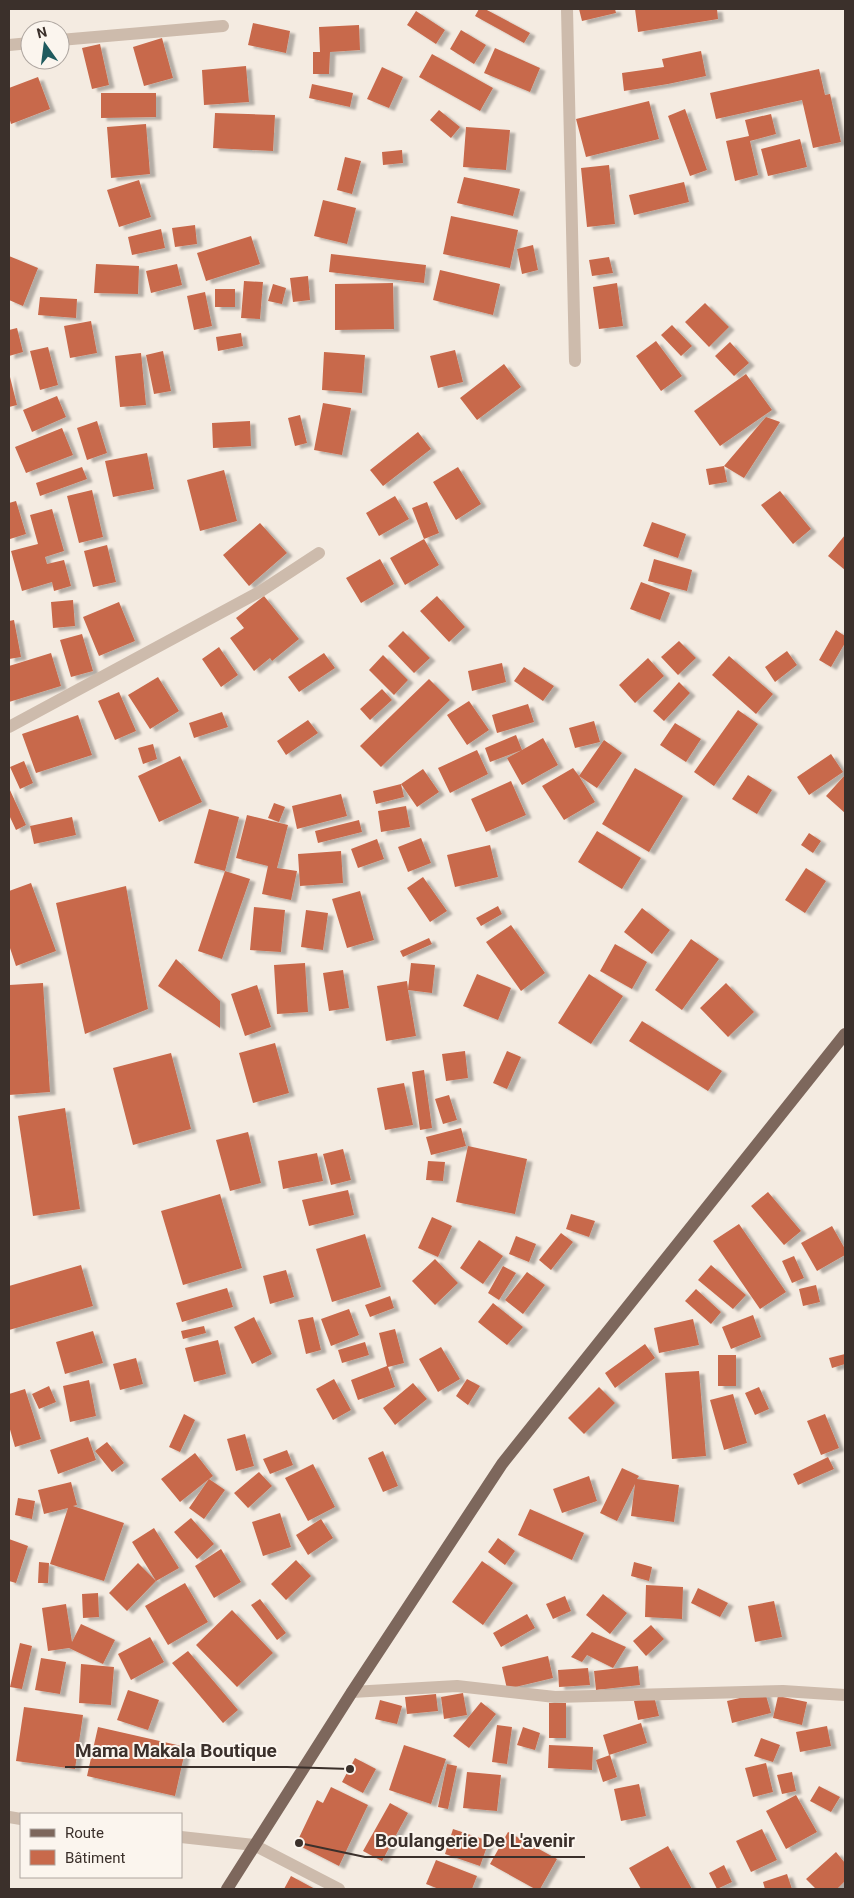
<svg xmlns="http://www.w3.org/2000/svg" width="854" height="1898" font-family="Roboto,sans-serif">
<style>
.building{fill:#c8694b;filter:url(#shadow)}
.lines{fill:none;stroke-linecap:round;stroke-linejoin:round}
.minor{stroke:#cdbbac;stroke-width:12}
.major{stroke:#7d675c;stroke-width:12}
.leader{fill:none;stroke:#3b302b;stroke-width:2}
.callout-dot{fill:#3b302b;stroke:#fbf5ee;stroke-width:2}
.callout-label{font-size:19px;text-anchor:middle;font-weight:bold;fill:#3b302b;stroke:#fbf5ee;stroke-width:4;stroke-linejoin:round;paint-order:stroke}
</style>
<defs>
<filter id="shadow"><feDropShadow dx="5.5" dy="3" stdDeviation="1" flood-color="#0004"/></filter>
</defs>
<rect width="100%" height="100%" fill="#f4ebe1"/>
<path class="building" d="M479,9H485L530,33L524,43L475,16Z
M579,9H615L616,13L582,21Z
M635,9H717L718,19L638,32Z
M416,11L445,30L436,44L407,25Z
M253,23L290,31L286,53L248,45Z
M359,25L360,50L330,52L329,74H313V52H320L319,27Z
M461,30L486,45L474,64L450,49Z
M162,38L173,78L144,86L133,47Z
M100,44L109,85L92,89L82,48Z
M495,48L540,68L530,92L484,73Z
M701,51L706,76L668,84L624,91L622,73L664,67L662,59Z
M432,54L493,88L480,111L419,77Z
M246,66L249,102L204,105L202,70Z
M382,67L403,77L389,108L367,99Z
M819,69L825,95L830,94L841,142L813,148L802,100L716,119L710,93Z
M38,77L50,109L11,124L9,117V88Z
M312,84L353,93L350,107L309,98Z
M101,93H156V117L101,118Z
M649,101L659,139L586,157L576,119Z
M685,109L707,170L690,176L668,116Z
M439,110L460,127L451,138L430,120Z
M215,113L275,115L273,151L213,148Z
M771,114L776,134L750,141L758,175L735,181L726,141L749,136L745,120Z
M146,124L150,174L111,178L107,127Z
M466,127L510,130L506,170L463,167Z
M800,139L807,167L768,176L761,149Z
M402,150L403,163L383,165L382,152Z
M345,157L361,161L352,194L337,190Z
M609,165L615,224L587,227L581,168Z
M464,177L520,189L513,216L457,203Z
M139,180L151,217L119,227L107,190Z
M684,182L689,202L634,215L629,195Z
M323,200L356,208L347,244L314,236Z
M451,216L518,230L510,268L443,254Z
M195,225L197,244L175,247L172,228Z
M161,229L165,248L132,255L128,237Z
M251,236L260,264L206,281L197,253Z
M533,245L538,270L522,274L517,249Z
M331,254L426,265L424,283L329,272Z
M9,256L38,268L23,306L9,300Z
M609,257L613,273L592,276L589,260Z
M96,264L139,266L138,294L94,293Z
M177,264L182,285L151,293L146,271Z
M440,270L500,284L493,315L433,300Z
M308,276L310,300L293,302L290,278Z
M244,281L263,282L260,319L241,318Z
M393,283L394,329L335,330V284Z
M617,283L623,326L599,329L593,287Z
M273,284L286,288L282,304L268,301Z
M215,289H235V307H215Z
M205,292L212,326L194,330L187,296Z
M40,297L77,299L76,318L38,315Z
M705,303L729,327L709,347L685,322Z
M91,321L97,353L70,358L64,326Z
M672,325L692,346L681,356L661,335Z
M17,328L23,352L9,356V330Z
M241,333L243,346L218,351L216,337Z
M656,341L682,376L661,391L636,356Z
M730,342L749,363L734,376L715,356Z
M48,347L58,385L40,390L30,351Z
M455,350L463,382L438,388L430,356Z
M163,351L171,391L154,394L146,355Z
M324,352L365,355L362,393L322,390Z
M141,353L146,405L120,407L115,356Z
M504,364L521,387L477,420L460,398Z
M9,373L17,405L9,407Z
M746,374L772,410L720,446L694,411Z
M57,396L66,417L32,432L23,410Z
M323,403L351,408L342,455L314,450Z
M300,415L307,443L295,446L288,418Z
M766,417L780,422L744,478L724,466Z
M97,421L107,453L87,460L77,428Z
M250,421L251,446L213,448L212,423Z
M62,428L73,455L26,473L15,447Z
M418,432L431,449L383,486L370,470Z
M147,453L154,489L113,497L105,461Z
M724,466L727,482L709,485L706,469Z
M82,467L87,479L40,496L36,483Z
M458,467L481,504L456,520L433,482Z
M224,470L237,521L200,531L187,480Z
M92,490L103,537L79,543L67,496Z
M780,491L811,529L793,544L761,505Z
M395,496L409,519L379,536L366,513Z
M16,501L26,534L10,539L9,533V503Z
M427,502L439,533L424,539L412,508Z
M52,509L64,551L45,557L47,564L64,560L71,586L54,591L52,582L22,591L11,551L38,544L30,515Z
M652,522L686,534L678,558L643,546Z
M260,523L287,553L249,586L223,555Z
M845,535V570L828,556Z
M424,539L439,565L405,585L390,558Z
M107,545L116,582L93,587L84,551Z
M380,559L394,584L361,603L346,578Z
M654,559L692,570L687,591L648,581Z
M641,582L670,593L660,620L630,609Z
M264,596L299,639L272,661L270,658L254,671L230,638L244,628L236,618Z
M437,596L465,627L449,642L420,611Z
M73,600L75,626L53,628L51,602Z
M119,602L135,641L99,656L83,617Z
M14,620L21,657L9,659V621Z
M836,630L845,636V643L831,667L819,660Z
M403,631L430,658L414,673L388,646Z
M82,634L93,671L71,677L60,640Z
M679,641L696,658L678,675L661,657Z
M219,647L238,675L221,687L202,659Z
M787,651L797,665L775,682L765,667Z
M51,653L61,686L9,702V666Z
M324,653L335,668L299,692L288,677Z
M383,655L408,680L394,695L369,670Z
M729,656L773,694L756,714L712,675Z
M648,658L664,676L635,703L619,685Z
M502,663L506,682L472,691L468,671Z
M524,667L554,686L543,701L514,681Z
M158,677L179,711L150,729L128,695Z
M429,679L450,700L381,767L360,746Z
M679,682L690,693L664,721L653,711Z
M382,689L392,700L370,720L360,709Z
M119,692L136,731L115,740L98,701Z
M469,701L489,730L467,745L447,715Z
M528,704L534,722L497,733L492,715Z
M738,710L758,724L714,786L694,772Z
M222,712L228,727L194,738L189,723Z
M78,715L92,755L36,773L22,734Z
M308,720L318,733L286,755L277,741Z
M594,721L600,742L575,748L569,728Z
M675,723L701,739L686,762L660,745Z
M516,735L522,750L543,738L558,765L522,785L507,758L522,750L490,762L485,748Z
M604,740L622,753L597,788L579,776L595,802L564,820L542,786L573,768L579,776Z
M153,744L157,759L143,764L138,748Z
M477,750L488,774L450,793L438,768Z
M831,754L843,772L809,795L797,777Z
M180,756L202,802L159,822L138,776Z
M24,761L33,783L20,789L10,767Z
M635,768L683,796L649,852L602,824Z
M423,769L439,792L417,807L401,784Z
M748,775L772,790L757,814L732,799Z
M845,775V813L826,796Z
M511,781L526,815L486,832L471,799Z
M401,784L404,797L376,804L373,791Z
M9,788L26,825L16,830L9,815Z
M341,794L347,816L297,829L292,806Z
M274,803L285,807L279,822L268,818Z
M406,806L410,827L381,832L378,811Z
M209,809L239,817L225,871L250,879L222,959L198,951L225,871L194,863Z
M247,815L288,825L277,868L297,871L291,900L262,894L268,866L236,858Z
M72,817L76,835L34,844L30,826Z
M359,820L362,832L318,843L315,831Z
M597,831L641,858L622,889L578,862Z
M809,833L821,841L813,853L801,845Z
M421,838L431,863L408,872L398,847Z
M377,839L384,859L358,868L351,849Z
M490,845L498,877L455,887L447,855Z
M341,851L343,883L300,886L298,854Z
M806,868L826,881L805,913L785,900Z
M423,877L447,911L430,922L407,888Z
M31,883L56,951L16,966L9,945V891Z
M126,886L148,1009L85,1034L56,903Z
M360,891L374,940L347,948L332,899Z
M498,906L502,914L481,926L476,918Z
M254,907L285,910L281,952L250,950Z
M642,908L670,930L652,954L624,932Z
M306,910L328,913L323,950L301,947Z
M511,925L545,973L521,991L486,942Z
M429,938L432,944L403,957L400,951Z
M691,939L719,959L682,1010L655,990Z
M615,944L647,962L632,989L600,971Z
M176,959L220,1001V1028L158,986Z
M305,963L308,1012L277,1014L274,965Z
M411,963L435,965L432,993L408,990L416,1036L386,1041L377,986L407,981L408,990Z
M343,970L349,1008L329,1011L323,973Z
M477,974L511,988L498,1020L463,1006Z
M589,974L623,996L591,1044L558,1023Z
M43,983L50,1092L9,1095V985Z
M726,983L754,1012L728,1037L700,1008Z
M257,985L271,1027L245,1036L231,994Z
M642,1021L722,1071L708,1091L629,1041Z
M275,1043L289,1093L253,1103L239,1053Z
M465,1051L468,1078L446,1081L442,1054Z
M507,1051L521,1057L507,1089L493,1083Z
M171,1053L191,1129L133,1145L113,1068Z
M424,1070L432,1128L420,1130L412,1072Z
M404,1083L413,1125L385,1130L377,1088Z
M449,1095L457,1120L443,1124L435,1099Z
M65,1108L80,1209L33,1216L18,1116Z
M461,1128L466,1146L431,1155L426,1137Z
M248,1132L261,1183L230,1191L216,1140Z
M468,1146L527,1159L515,1214L456,1202Z
M343,1149L351,1180L331,1185L323,1154Z
M317,1153L323,1181L283,1189L278,1161Z
M428,1161L445,1162L443,1181L426,1180Z
M348,1190L354,1215L309,1226L302,1200Z
M768,1192L801,1231L784,1245L751,1206Z
M220,1194L242,1268L183,1285L161,1211Z
M571,1214L595,1221L589,1237L566,1229Z
M432,1217L452,1226L438,1257L418,1248Z
M739,1224L786,1292L760,1309L713,1241Z
M832,1226L845,1249V1255L817,1271L801,1243Z
M561,1233L573,1242L551,1270L539,1260Z
M365,1234L381,1287L332,1302L316,1249Z
M516,1236L536,1244L529,1262L509,1254Z
M479,1240L503,1256L483,1284L460,1268Z
M794,1256L804,1278L792,1283L782,1261Z
M435,1259L458,1283L435,1305L412,1281Z
M81,1265L93,1306L9,1330V1286Z
M711,1265L746,1295L733,1309L698,1280Z
M503,1266L516,1273L499,1300L488,1293Z
M286,1270L294,1297L270,1304L263,1276Z
M527,1272L545,1285L523,1314L505,1300Z
M816,1285L820,1302L803,1306L799,1289Z
M227,1288L233,1307L182,1322L176,1303Z
M696,1289L721,1312L711,1324L685,1301Z
M390,1296L394,1308L370,1317L365,1305Z
M493,1303L523,1327L507,1345L478,1322Z
M349,1309L359,1335L331,1346L321,1319Z
M753,1315L761,1337L731,1349L722,1327Z
M254,1317L272,1354L252,1364L234,1327Z
M313,1317L321,1350L306,1354L298,1320Z
M693,1319L699,1345L659,1353L654,1328Z
M204,1326L206,1333L183,1339L181,1331Z
M395,1329L404,1363L388,1367L395,1387L358,1400L351,1380L387,1366L379,1333Z
M93,1331L103,1363L65,1374L56,1342Z
M218,1340L226,1374L194,1382L185,1348Z
M365,1342L369,1355L342,1363L338,1350Z
M645,1344L655,1358L615,1388L605,1373Z
M441,1347L460,1379L438,1392L419,1359Z
M845,1354V1364L832,1368L829,1358Z
M718,1355H736V1386H718Z
M136,1358L143,1384L120,1390L113,1364Z
M699,1371L706,1456L672,1459L665,1373Z
M334,1379L351,1410L333,1420L316,1389Z
M467,1379L480,1386L468,1405L456,1396Z
M89,1380L96,1416L70,1422L63,1386Z
M413,1383L427,1399L395,1425L383,1408Z
M49,1386L56,1402L39,1409L32,1394Z
M599,1387L615,1403L584,1434L568,1418Z
M759,1387L769,1409L755,1415L745,1393Z
M25,1389L41,1439L15,1447L9,1426V1394Z
M733,1394L747,1443L724,1450L710,1400Z
M184,1414L195,1420L180,1452L169,1447Z
M825,1414L839,1448L821,1455L807,1421Z
M245,1434L254,1466L236,1471L227,1439Z
M88,1437L96,1460L58,1474L50,1450Z
M107,1442L124,1463L112,1472L95,1451Z
M287,1450L293,1465L270,1474L263,1459Z
M383,1451L398,1486L383,1492L368,1458Z
M195,1453L213,1476L209,1479L225,1490L204,1519L189,1508L209,1479L180,1502L161,1479Z
M828,1457L834,1469L798,1485L793,1474Z
M313,1464L335,1507L308,1521L285,1478Z
M622,1468L639,1476L637,1479L679,1485L674,1522L631,1516L635,1484L617,1521L600,1513Z
M259,1472L272,1486L248,1508L234,1493Z
M589,1476L597,1501L562,1513L553,1489Z
M71,1482L77,1505L73,1506L124,1523L104,1581L50,1564L68,1508L44,1514L38,1490Z
M18,1498L35,1501L32,1519L15,1515Z
M530,1509L584,1533L572,1560L518,1535Z
M280,1513L291,1547L263,1556L252,1522Z
M191,1518L214,1544L197,1559L174,1532Z
M321,1519L333,1538L308,1555L296,1535Z
M154,1528L179,1568L156,1581L132,1542Z
M498,1538L515,1551L505,1565L488,1552Z
M9,1539L28,1546L16,1583L9,1581Z
M221,1549L241,1582L214,1598L195,1566Z
M296,1560L311,1576L286,1600L271,1584Z
M482,1561L513,1583L483,1625L452,1602Z
M39,1562L49,1563L48,1583H38Z
M634,1562L652,1567L649,1581L631,1576Z
M138,1563L156,1581L127,1611L109,1593Z
M185,1583L208,1622L168,1645L145,1606Z
M646,1585L683,1587L682,1619L645,1617Z
M698,1588L728,1603L720,1617L691,1603Z
M98,1593L99,1617L83,1618L82,1594Z
M603,1594L627,1613L610,1634L586,1615Z
M565,1596L571,1611L553,1619L546,1604Z
M260,1599L286,1633L277,1640L251,1605Z
M774,1601L782,1637L755,1642L748,1606Z
M66,1604L72,1642L81,1624L115,1640L103,1664L69,1648L48,1651L42,1608Z
M232,1610L273,1653L237,1687L196,1645Z
M527,1614L535,1628L501,1647L493,1633Z
M651,1625L664,1639L646,1656L633,1641Z
M592,1632L626,1647L613,1668L587,1655L582,1662L571,1657Z
M150,1637L164,1662L131,1680L118,1654Z
M20,1643L32,1646L22,1689L10,1687Z
M188,1651L238,1710L223,1723L172,1663Z
M548,1656L553,1678L507,1689L502,1667Z
M41,1658L66,1662L60,1694L35,1690Z
M81,1664L114,1667L111,1705L79,1703Z
M638,1666L640,1685L596,1690L594,1671Z
M588,1668L590,1685L559,1687L558,1670Z
M128,1690L159,1700L148,1730L117,1720Z
M765,1692L771,1713L732,1723L727,1701Z
M463,1693L467,1715L444,1719L441,1697Z
M436,1694L438,1711L407,1714L405,1697Z
M654,1696L659,1716L638,1720L634,1701Z
M778,1696L807,1702L802,1725L773,1718Z
M380,1700L402,1706L397,1724L375,1719Z
M481,1702L496,1714L469,1748L453,1736Z
M549,1703H566V1738H549Z
M24,1707L83,1715L75,1769L16,1761Z
M641,1723L647,1743L609,1755L603,1735Z
M497,1725L512,1727L507,1764L492,1762Z
M827,1726L831,1746L800,1752L796,1732Z
M98,1727L186,1747L175,1796L87,1776Z
M523,1727L540,1733L535,1750L517,1745Z
M761,1738L780,1745L773,1762L754,1756Z
M404,1745L446,1759L431,1804L389,1790Z
M549,1745L593,1747L592,1770L548,1768Z
M610,1755L617,1777L603,1782L596,1760Z
M355,1758L376,1769L363,1793L342,1782Z
M766,1763L773,1792L753,1797L745,1768Z
M447,1764L457,1766L448,1809L438,1807Z
M467,1772L501,1775L497,1811L463,1808Z
M792,1772L796,1791L782,1794L777,1775Z
M639,1784L646,1816L621,1821L614,1789Z
M819,1786L840,1797L831,1812L810,1801Z
M331,1787L368,1805L339,1866L296,1844L317,1800L323,1803Z
M796,1795L817,1832L786,1849L766,1811Z
M390,1803L408,1813L382,1861L363,1851Z
M453,1829L489,1841L480,1866L445,1854Z
M762,1829L777,1860L751,1872L736,1841Z
M508,1832L557,1859L540,1889H535L490,1864Z
M668,1846L692,1889H641L629,1868Z
M836,1852L845,1863V1881L837,1889H816L806,1879Z
M436,1860L477,1876L472,1889H439L426,1884Z
M724,1865L732,1882L717,1889L709,1873Z
M787,1874L792,1889H765L763,1882Z
M291,1876L315,1889H284Z"/>
<g class="lines">
<path class="minor" d="M567,9L575,361
M60,40L223,26
M9,45L30,43
M9,727L261,591L319,553
M352,1692L457,1686L555,1697L783,1691L845,1695
M9,1817L21,1819
M181,1837L254,1845L339,1889"/>
<path class="major" d="M227,1889L352,1692L502,1464L845,1034"/>
</g>
<path class="leader" d="M350 1769L287 1767H65M299 1843L365 1857H585"/>
<g class="callout-dot">
<circle cx="350" cy="1769" r="5"/>
<circle cx="299" cy="1843" r="5"/>
</g>
<g class="callout-label">
<text x="176" y="1757">Mama Makala Boutique</text>
<text x="475" y="1847">Boulangerie De L'avenir</text>
</g>
<rect width="854" height="1898" fill="none" stroke="#3b302b" stroke-width="20"/>
<rect x="20" y="1813" width="162" height="65" fill="#fbf5ee" stroke="#aea6a0"/>
<rect x="30" y="1829" width="25" height="8" fill="#7d675c" stroke="#aea6a0"/>
<text x="65" y="1838" font-size="15" fill="#3b302b">Route</text>
<rect x="30" y="1850" width="25" height="15" fill="#c8694b" stroke="#aea6a0"/>
<text x="65" y="1863" font-size="15" fill="#3b302b">Bâtiment</text>
<g transform="translate(45 45) rotate(346)"><circle r="24" fill="#fbf5ee" stroke="#aea6a0"/>
<path d="M0-4L9 19L0 12L-9 19Z" fill="#1f5a5e"/>
<text y="-8" font-size="14" font-weight="bold" text-anchor="middle" fill="#3b302b">N</text>
</g>
</svg>
